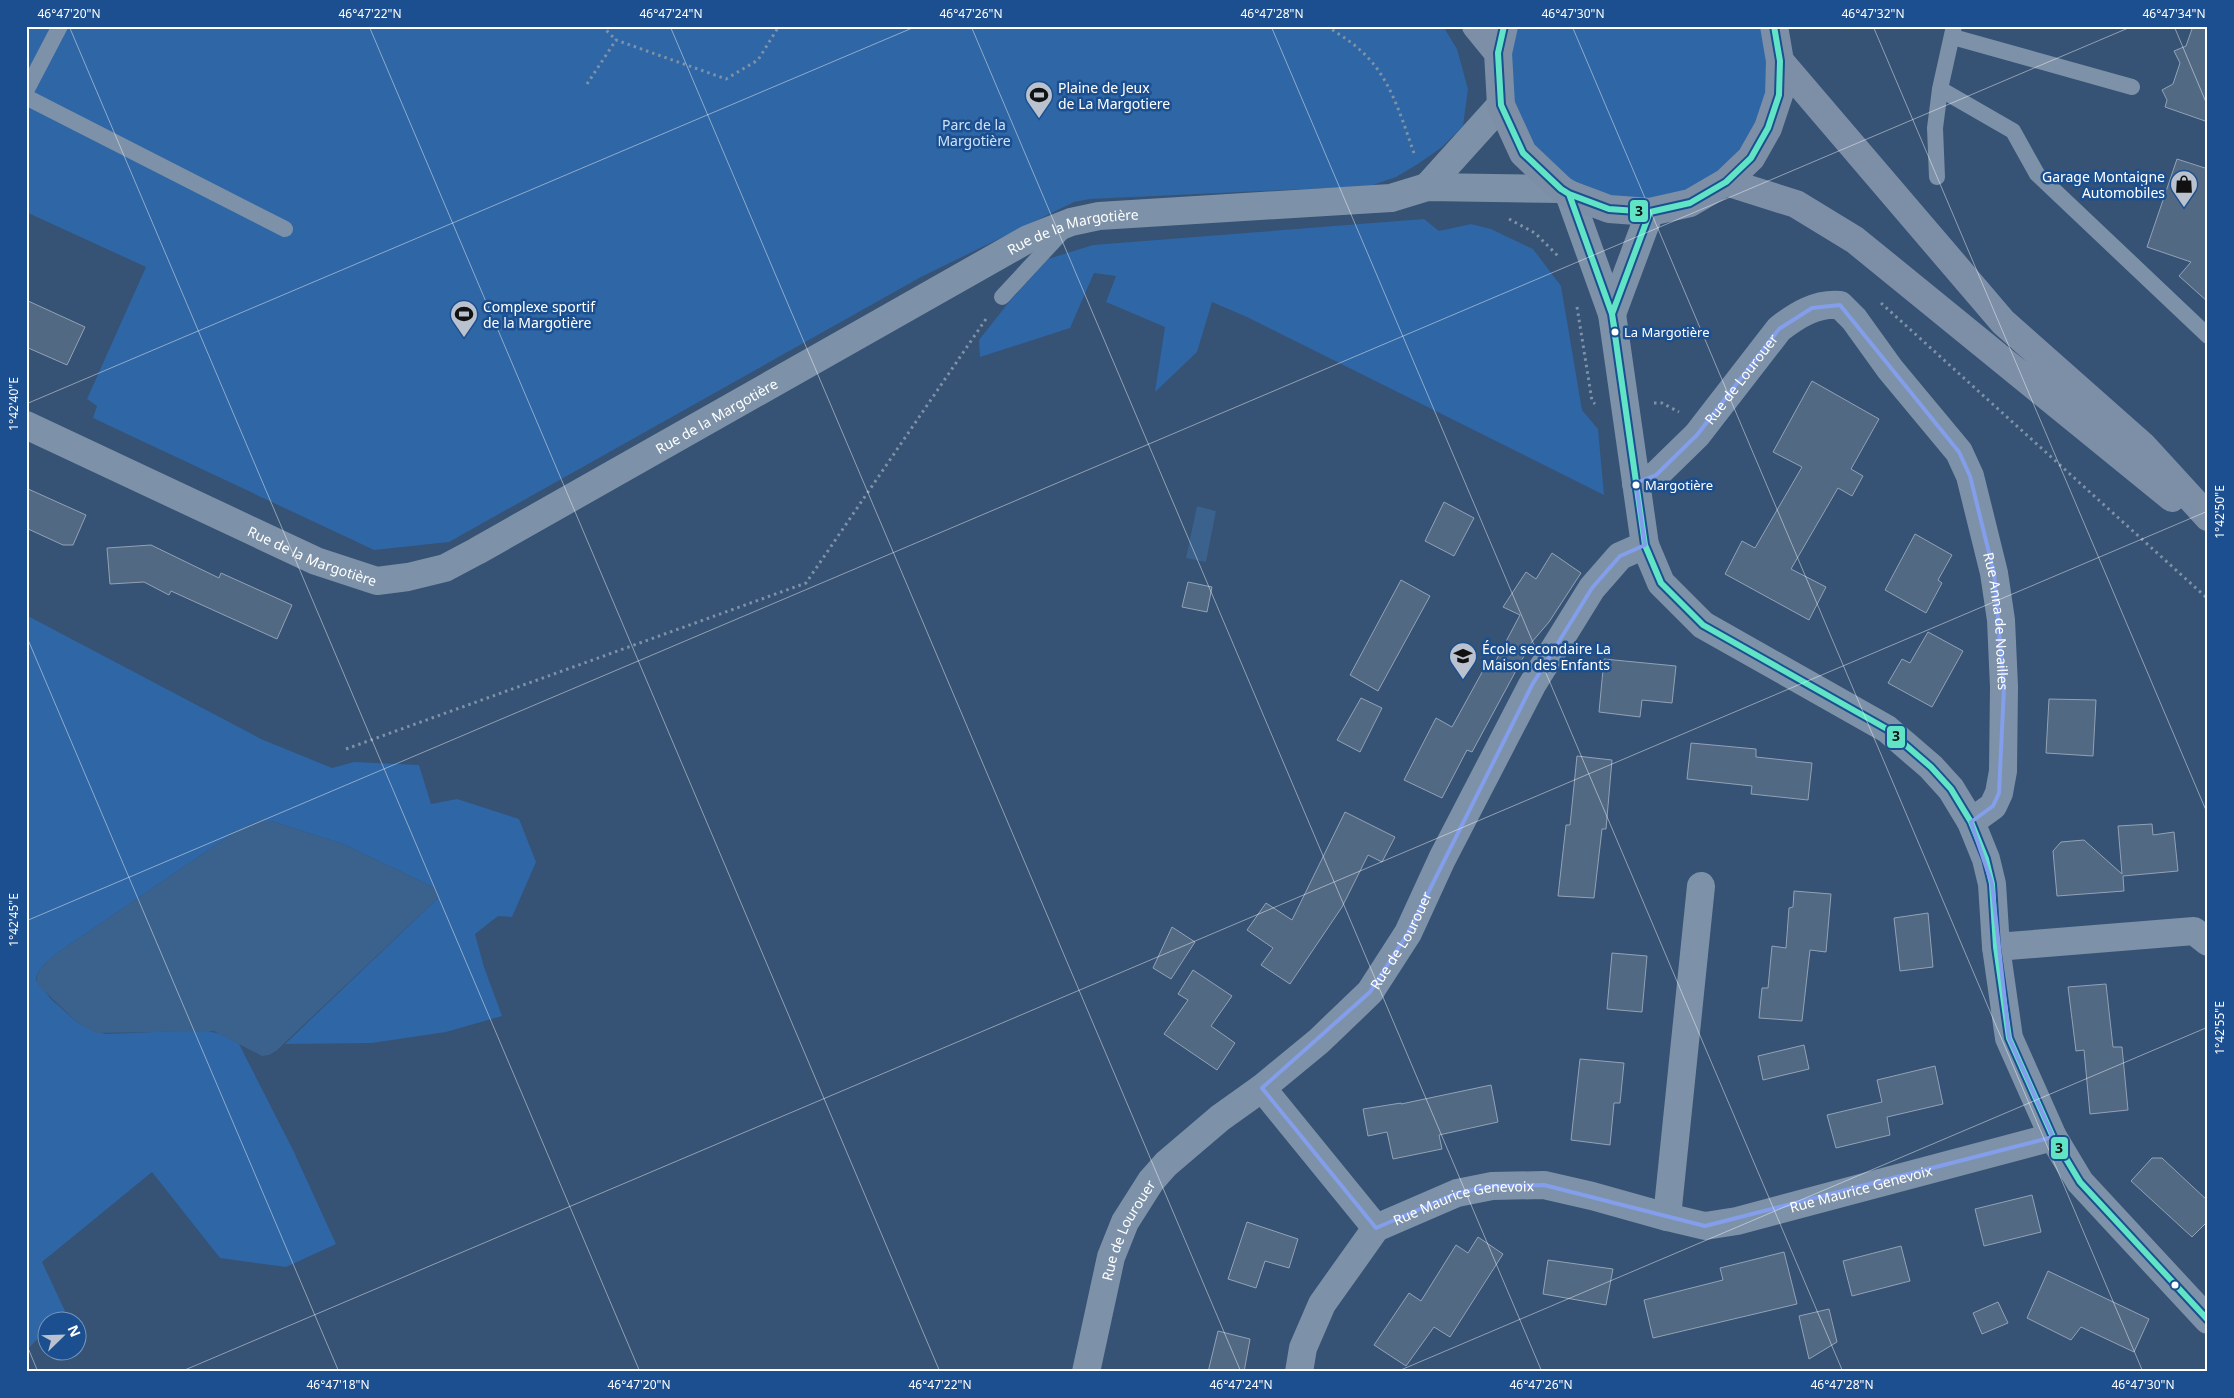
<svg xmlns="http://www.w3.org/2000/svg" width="2234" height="1398" font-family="'Noto Sans',sans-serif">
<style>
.green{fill:#2f66a5}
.water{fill:#3b618d}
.building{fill:#526984;stroke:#92a2b6}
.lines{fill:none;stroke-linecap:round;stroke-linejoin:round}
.path{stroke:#7d92a8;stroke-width:3;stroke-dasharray:2.5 4;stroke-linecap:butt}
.lane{stroke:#7d92a8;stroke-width:16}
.street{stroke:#7d92a8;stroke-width:28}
.primary{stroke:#7d8ea7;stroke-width:28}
.bus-1-casing{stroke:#1b4f8f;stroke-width:10}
.bus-1{stroke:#60e4c5;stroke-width:6}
.marked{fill:none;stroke:#839eea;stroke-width:4;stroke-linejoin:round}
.ticks{fill:none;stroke:#fff;stroke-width:1;stroke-opacity:0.45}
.bus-dot{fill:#fff;stroke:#1b4f8f;stroke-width:2}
.labels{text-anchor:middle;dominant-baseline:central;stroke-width:5;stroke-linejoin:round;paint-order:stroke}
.bus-label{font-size:13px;fill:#fff;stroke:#1b4f8f;text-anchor:start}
.poi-label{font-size:14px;fill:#fff;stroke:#1b4f8f;text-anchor:start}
.park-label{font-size:14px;fill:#cfe3fa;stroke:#1b4f8f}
.street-label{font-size:14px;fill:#fff;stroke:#1b4f8f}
.line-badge{stroke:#1b4f8f;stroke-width:2}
.pale-badge-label{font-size:14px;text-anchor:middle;font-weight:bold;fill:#111}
.neatline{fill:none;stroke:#fff;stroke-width:2}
.ticks-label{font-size:12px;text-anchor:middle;fill:#fff}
</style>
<rect width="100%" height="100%" fill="#365274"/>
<path class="green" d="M26,26H1443L1457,49L1468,89L1463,126L1442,147L1418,164L1396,177L1370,186L1090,199L1074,202L921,277L449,542L374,550L93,418L97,406L87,399L146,267L26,212Z
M1504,26H1774L1768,128L1690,203L1569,194L1501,105Z
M1424,219L1439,231L1471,224L1491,229L1533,249L1561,286L1582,410L1598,429L1604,495L1247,317L1212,302L1197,352L1155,392L1165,327L1106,302L1116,276L1094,273L1070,328L980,357L979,340L1009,302L1048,259L1093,245Z
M26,615L261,739L332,768L354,762L419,765L431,804L457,799L519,819L536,862L512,917L498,916L475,934L484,967L502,1016L446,1032L372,1043L285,1044L438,898L435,888L343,844L271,821L235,832L56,954C47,962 37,969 36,980L51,999L78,1023L105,1034L203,1030L221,1034L239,1044L293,1150L336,1244L286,1267L220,1258L152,1172L42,1262L65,1311L56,1320H48L47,1329L26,1351Z"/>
<path class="water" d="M1197,506L1216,511L1206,562L1186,558Z
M260,820L271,821L343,844L435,888L438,898L276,1051L269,1055L262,1056L214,1031L95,1033L78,1023L39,986C31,973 47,962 56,954L235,832Z"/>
<path class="building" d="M2193,26H2208V122L2165,107L2167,100L2162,90L2173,84L2180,63L2174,51L2186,46Z
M2177,159L2208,169V302L2179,276L2191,262L2147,247Z
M26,300L85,327L67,365L26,347Z
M1812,381L1879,419L1851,469L1863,476L1852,496L1838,488L1791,569L1826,587L1809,620L1725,574L1742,541L1755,548L1802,467L1773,452Z
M26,488L86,515L73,545H63L26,528Z
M1444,502L1474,518L1454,556L1425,541Z
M1915,534L1952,555L1938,580L1942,583L1926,613L1885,590Z
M151,545L219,578L221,573L292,605L277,639L171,591L169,595L144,582L110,584L107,548Z
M1552,553L1581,573L1549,622L1531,643L1472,752L1467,750L1442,798L1404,780L1436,718L1452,727L1486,665L1492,668L1520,615L1503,607L1526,572L1536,579Z
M1401,580L1430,596L1378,691L1350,675Z
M1188,582L1212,587L1207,612L1182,607Z
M1928,632L1963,651L1932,707L1888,683L1902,659L1910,663Z
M1604,659L1676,666L1672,703L1642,700L1640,717L1599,712Z
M1361,698L1382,708L1360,752L1337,740Z
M2049,699L2096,700L2093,756L2046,753Z
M1691,743L1756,749V757L1812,763L1808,800L1751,794L1752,786L1687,779Z
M1577,756L1612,760L1606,829H1602L1594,898L1558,896L1566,825H1570Z
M1345,812L1395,837L1382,862L1368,855L1342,907L1290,984L1261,965L1273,948L1247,930L1266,903L1292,920Z
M2152,824L2153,835L2174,832L2178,871L2123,876L2124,891L2057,896L2053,851L2061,842L2084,840L2122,874L2118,826Z
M1794,891L1831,894L1826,952L1810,950L1802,1021L1759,1018L1762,988H1768L1772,946L1786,948L1789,908L1793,907Z
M1928,913L1933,967L1900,971L1894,918Z
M1172,927L1195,942L1171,979L1153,968Z
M1612,953L1647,956L1642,1012L1607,1009Z
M1193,970L1232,996L1211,1026L1235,1043L1217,1070L1164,1034L1188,1000L1178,994Z
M2106,984L2113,1047H2122L2128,1110L2090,1114L2084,1050L2076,1051L2068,987Z
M1804,1045L1809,1069L1763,1080L1758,1056Z
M1580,1059L1624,1063L1620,1103H1614L1610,1145L1571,1140Z
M1935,1066L1943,1104L1887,1117L1890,1135L1836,1148L1827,1115L1882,1102L1877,1080Z
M1491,1085L1498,1122L1439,1135L1442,1149L1393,1159L1387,1132L1368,1136L1363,1109L1401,1103V1104Z
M2152,1158H2162L2208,1201V1221L2192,1237L2131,1181Z
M2032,1195L2041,1232L1984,1246L1975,1209Z
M1247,1222L1298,1239L1289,1268L1265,1261L1256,1288L1228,1279Z
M1478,1237L1503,1254L1450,1337L1434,1327L1406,1366L1374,1345L1409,1293L1421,1301L1456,1245L1468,1253Z
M1901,1246L1910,1281L1852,1296L1843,1261Z
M1784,1252L1797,1304L1653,1338L1644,1300L1723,1280L1720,1268Z
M1548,1260L1613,1269L1606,1305L1543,1294Z
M2048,1271L2149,1319L2134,1352L2081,1327L2071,1340L2027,1318Z
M1998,1302L2008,1323L1982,1334L1973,1313Z
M1829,1309L1837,1342L1809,1359L1799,1316Z
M1218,1331L1250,1339L1244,1372H1208Z"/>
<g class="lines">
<path class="path" d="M602,26L616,40
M1327,26C1338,34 1351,41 1361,51C1391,77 1402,120 1415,156
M587,84L616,40L726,79L758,60L779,26
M1509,219L1535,233L1559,257
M1881,303L2208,599
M1577,307L1592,401L1595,404
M1654,403H1662L1679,412
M346,749L806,583L988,316"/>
<path class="lane" d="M1953,37L2132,87
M1940,89L2013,131L2037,174L2208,336
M26,91L60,26
M26,97L285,229
M1937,177L1935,128L1940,89L1954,26
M1002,297L1065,229"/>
<g class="street">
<path d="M1427,187L1501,105"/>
<path d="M1569,194L1612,314L1645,545L1661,583L1703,625L1887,729L1931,767L1951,789L1971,822L1986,859L1992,884L1996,947L2009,1038L2053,1137L2080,1182L2208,1320"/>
<path d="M1612,314L1650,212"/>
<path id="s1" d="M26,425L316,561L377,581L408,577L445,568L477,551L1028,239L1071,222L1099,216L1391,198L1427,187L1561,189"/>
<path id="s2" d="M1636,483L1656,475L1697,435L1779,329C1797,315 1816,303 1840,305L1854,319L1890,369L1959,452L1970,476L1994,573L2001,620L2004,687L2003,771L1999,793L1993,806L1971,822"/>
<path d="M1996,947L2194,931L2208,942"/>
<path d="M1262,1088L1376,1228"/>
<path d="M1667,1217L1701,886"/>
<path id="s3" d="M1086,1372L1111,1257L1125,1222L1151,1181L1166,1164L1220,1118L1262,1088L1319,1041L1370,992L1408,933L1442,859L1532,685L1592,588L1620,556L1645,545"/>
<path id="s4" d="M1299,1372L1303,1348L1322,1304L1376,1228L1457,1193L1492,1186L1544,1185L1592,1196L1667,1217L1705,1226L1737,1221L2053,1137"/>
</g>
<path class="primary" d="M1476,26L1498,53
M1504,26L1498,53L1501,105L1523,153L1561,189L1569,194L1609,209L1650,212L1690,203L1726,182L1751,158L1768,128L1779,95L1780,61L1774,26
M1780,61L2003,322L2143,446L2208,517
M1726,182L1796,204L1855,240L2172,498"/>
<g class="bus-1-casing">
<path id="bus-1" d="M1504,26L1498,53L1501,105L1523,153L1561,189L1569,194L1609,209L1650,212L1690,203L1726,182L1751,158L1768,128L1779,95L1780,61L1774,26
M1569,194L1612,314L1645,545L1661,583L1703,625L1887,729L1931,767L1951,789L1971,822L1986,859L1992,884L1996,947L2009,1038L2053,1137L2080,1182L2208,1320
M1615,332L1612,314L1650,212"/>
</g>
<use href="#bus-1" class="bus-1"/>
</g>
<path class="marked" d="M1840,305L1959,452L1970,476L1994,573L2004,687L1999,793L1993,806L1971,822L1992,884L2009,1038L2053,1137L1705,1226L1544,1185L1492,1186L1457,1193L1376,1228L1262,1088L1370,992L1408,933L1532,685L1592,588L1620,556L1645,545L1636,483L1656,475L1697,435L1779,329L1812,308Z"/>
<path class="ticks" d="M69,26L640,1372M369,26L940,1372M670,26L1241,1372M971,26L1542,1372M1271,26L1843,1372M1572,26L2143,1372M1873,26L2208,815M2174,26L2208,107M26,404L917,26M26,635L339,1372M26,921L2133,26M26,1343L38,1372M180,1372L2208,511M1396,1372L2208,1027"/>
<defs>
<g id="stadium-pin" transform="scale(1.4375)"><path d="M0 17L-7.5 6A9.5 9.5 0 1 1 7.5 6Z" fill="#b9c2ce" stroke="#1b4f8f"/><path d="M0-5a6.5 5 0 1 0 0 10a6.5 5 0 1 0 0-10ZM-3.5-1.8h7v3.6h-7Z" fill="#111"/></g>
<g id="shop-pin" transform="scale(1.4375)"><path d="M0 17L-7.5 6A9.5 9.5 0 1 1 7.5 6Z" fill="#b9c2ce" stroke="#1b4f8f"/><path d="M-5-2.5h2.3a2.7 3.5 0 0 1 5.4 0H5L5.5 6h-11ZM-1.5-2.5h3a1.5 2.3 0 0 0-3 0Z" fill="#111"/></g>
<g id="school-pin" transform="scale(1.4375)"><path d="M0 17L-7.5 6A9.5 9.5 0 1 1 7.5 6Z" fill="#b9c2ce" stroke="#1b4f8f"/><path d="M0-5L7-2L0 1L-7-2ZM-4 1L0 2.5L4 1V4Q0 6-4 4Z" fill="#111"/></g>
</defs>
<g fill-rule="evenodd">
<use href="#stadium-pin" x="1039" y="95"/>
<use href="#shop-pin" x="2184" y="184"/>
<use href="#stadium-pin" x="464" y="314"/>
<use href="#school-pin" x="1463" y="656"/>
</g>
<g class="bus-dot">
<circle cx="1615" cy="332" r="4.5"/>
<circle cx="1636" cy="485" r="4.5"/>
<circle cx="2175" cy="1285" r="4.5"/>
</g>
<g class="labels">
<g class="bus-label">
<text x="1624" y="332">La Margotière</text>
<text x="1645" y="485">Margotière</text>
</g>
<g class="poi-label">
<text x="1058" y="87">Plaine de Jeux<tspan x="1058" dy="16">de La Margotiere</tspan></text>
<text x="2165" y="176" text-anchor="end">Garage Montaigne<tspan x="2165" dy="16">Automobiles</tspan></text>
<text x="483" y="306">Complexe sportif<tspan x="483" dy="16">de la Margotière</tspan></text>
<text x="1482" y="648">École secondaire La<tspan x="1482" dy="16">Maison des Enfants</tspan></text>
</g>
<g class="park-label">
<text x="974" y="124">Parc de la<tspan x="974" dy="16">Margotière</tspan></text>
</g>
<g class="street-label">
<text stroke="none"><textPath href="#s1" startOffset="1169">Rue de la Margotière</textPath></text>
<text stroke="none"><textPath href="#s2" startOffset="150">Rue de Lourouer</textPath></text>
<text stroke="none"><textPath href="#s1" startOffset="765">Rue de la Margotière</textPath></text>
<text stroke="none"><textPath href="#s1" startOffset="315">Rue de la Margotière</textPath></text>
<text stroke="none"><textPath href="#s2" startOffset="644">Rue Anna de Noailles</textPath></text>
<text stroke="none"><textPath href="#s3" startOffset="554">Rue de Lourouer</textPath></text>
<text stroke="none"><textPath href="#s4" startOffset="668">Rue Maurice Genevoix</textPath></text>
<text stroke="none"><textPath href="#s4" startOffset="258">Rue Maurice Genevoix</textPath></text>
<text stroke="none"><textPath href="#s3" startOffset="149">Rue de Lourouer</textPath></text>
</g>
</g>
<g class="line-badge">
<rect x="1629" y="199" width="20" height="24" rx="5" fill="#60e4c5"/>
<rect x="1886" y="725" width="20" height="24" rx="5" fill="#60e4c5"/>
<rect x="2050" y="1136" width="19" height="24" rx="5" fill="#60e4c5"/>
</g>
<g class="pale-badge-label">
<text x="1639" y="216">3</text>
<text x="1896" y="741">3</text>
<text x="2059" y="1153">3</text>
</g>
<rect width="2234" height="1398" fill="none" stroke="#1b4f8f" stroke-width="55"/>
<g transform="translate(62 1336) rotate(67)"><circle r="24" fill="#1b4f8f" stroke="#7695bc"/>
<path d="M0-4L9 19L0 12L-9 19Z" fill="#b9c2ce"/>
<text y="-8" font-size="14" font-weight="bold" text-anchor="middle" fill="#ffffff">N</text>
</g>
<rect x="28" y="28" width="2178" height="1342" class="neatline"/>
<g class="ticks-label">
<text x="69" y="18">46°47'20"N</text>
<text x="370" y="18">46°47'22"N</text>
<text x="671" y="18">46°47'24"N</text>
<text x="971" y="18">46°47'26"N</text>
<text x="1272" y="18">46°47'28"N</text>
<text x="1573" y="18">46°47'30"N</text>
<text x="1873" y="18">46°47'32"N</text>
<text x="2174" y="18">46°47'34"N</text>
<text transform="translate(14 404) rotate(-90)" y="4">1°42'40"E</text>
<text transform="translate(2220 512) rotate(-90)" y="4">1°42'50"E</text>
<text transform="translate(14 920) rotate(-90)" y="4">1°42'45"E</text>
<text transform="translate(2220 1028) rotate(-90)" y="4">1°42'55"E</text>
<text x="338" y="1389">46°47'18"N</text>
<text x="639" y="1389">46°47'20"N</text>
<text x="940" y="1389">46°47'22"N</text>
<text x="1241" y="1389">46°47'24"N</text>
<text x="1541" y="1389">46°47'26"N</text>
<text x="1842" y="1389">46°47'28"N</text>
<text x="2143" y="1389">46°47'30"N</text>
</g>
</svg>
